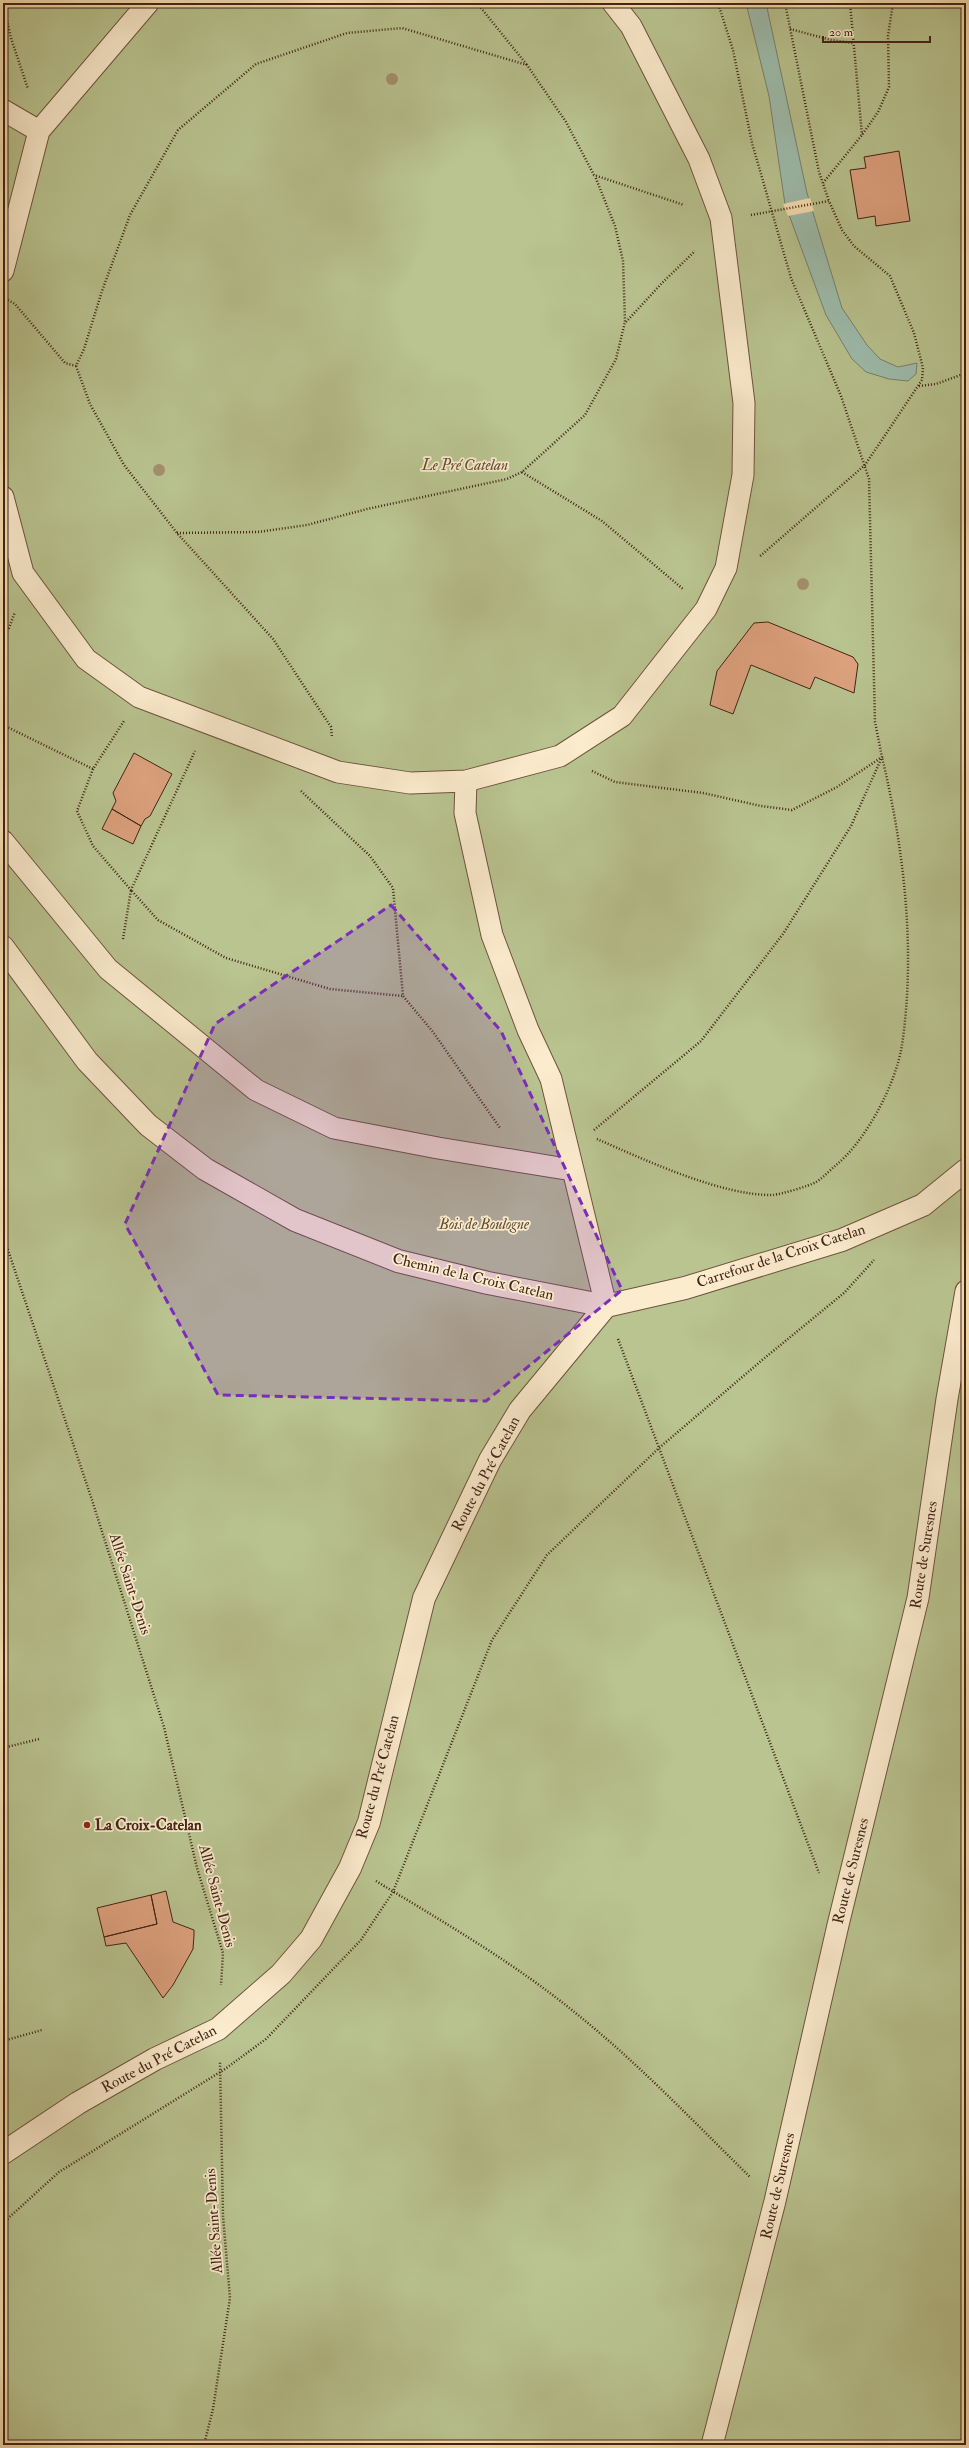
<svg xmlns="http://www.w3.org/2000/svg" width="969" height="2448" font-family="'IM FELL Double Pica',serif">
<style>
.green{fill:#b9c490;stroke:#7d7453}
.water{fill:#9ebeae;stroke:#798071}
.pier{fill:#fae2b3}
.building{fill:#dda17e;stroke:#412316}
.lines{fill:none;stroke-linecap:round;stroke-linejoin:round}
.lane-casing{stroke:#6f533d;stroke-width:23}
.street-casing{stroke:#6f533d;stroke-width:24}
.path{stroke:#412316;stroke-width:2.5;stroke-dasharray:1 2;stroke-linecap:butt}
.lane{stroke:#fcecce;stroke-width:21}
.street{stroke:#fcecce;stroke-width:22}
.tree{fill:#a58f6d}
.marked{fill:#7b2cbf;fill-opacity:0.2;stroke:#7b2cbf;stroke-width:3;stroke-dasharray:8 5;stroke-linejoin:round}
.poi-dot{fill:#8f2418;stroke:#fcecce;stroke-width:1.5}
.labels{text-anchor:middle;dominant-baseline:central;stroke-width:3.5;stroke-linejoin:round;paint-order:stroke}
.park-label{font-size:15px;font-style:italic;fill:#5f4b34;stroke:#fcecce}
.street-label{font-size:15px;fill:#412316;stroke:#fcecce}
.poi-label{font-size:15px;font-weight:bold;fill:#412316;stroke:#fcecce;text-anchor:start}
</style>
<rect width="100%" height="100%" fill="#fae2b3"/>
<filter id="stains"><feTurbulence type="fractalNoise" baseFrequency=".005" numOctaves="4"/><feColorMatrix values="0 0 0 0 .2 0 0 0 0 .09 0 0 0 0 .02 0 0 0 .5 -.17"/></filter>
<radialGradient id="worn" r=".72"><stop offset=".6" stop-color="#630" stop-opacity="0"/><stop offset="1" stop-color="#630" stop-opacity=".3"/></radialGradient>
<path class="green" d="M3,3H966V2445H3Z"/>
<path class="water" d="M746,3H766L807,193L842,308L867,345L880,359L898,367L917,363L916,374L908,381L889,379L866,372L852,359L826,315L785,204L769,96Z"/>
<path class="pier" d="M810,198L814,211L788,216L783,204Z"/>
<path class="building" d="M899,151L910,221L876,226L875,216L858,219L850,170L866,168L864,157Z
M768,622L853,657L858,664L854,693L815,677L810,689L751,665L733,714L710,705L717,671L754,623Z
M134,753L172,774L150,816L145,819L141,826L112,809L116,801L113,793Z
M112,809L141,826L133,844L102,829Z
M166,1891L173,1922L194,1930V1935L193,1949L173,1985L163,1998L126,1943L106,1946L104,1937L157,1924L151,1895Z
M151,1895L157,1924L104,1937L97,1908Z"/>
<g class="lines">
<g class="lane-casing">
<path id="lane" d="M3,110L39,131
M3,271L39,131L148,3
M3,497L23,573L86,659L139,697L338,772L410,783L466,781L560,756L622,716L706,609L726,568L743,475L744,403L721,218L699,159L631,26L613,3
M466,781L465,813L492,935L528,1030L551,1079L606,1306
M3,841L108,969L256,1090L334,1128L438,1148L572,1170
M712,2445L775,2201L838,1925L918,1598L947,1399L966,1291"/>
</g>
<g class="street-casing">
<path id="street" d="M3,947L87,1061L148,1125L205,1169L295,1220L398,1261L488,1283L606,1306L685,1288L842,1240L923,1205L966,1170
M3,2153L78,2103L155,2059L218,2029L281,1974L311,1939L350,1868L369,1822L424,1598L490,1460L520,1410L606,1306"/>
</g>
<path class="path" d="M3,3L11,38L28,89
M477,3L527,65
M785,3L819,172L829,201
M850,3L862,135
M790,29L831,40L853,43
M823,183L862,135L878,112L889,87L888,36L893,3
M751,215L829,201L842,230L854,246L890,276L914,333L923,368L922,380L865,465L759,557
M8,300L15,304L65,363L76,366L84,349L102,291L130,215L178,130L256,64L347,33L402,28L527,65L566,122L594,175L684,205
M626,322L662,283L695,251
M76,366L90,404L124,465L177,533L273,639L331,727L332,738
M919,386L936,384L966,373
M522,472L602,521L683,589
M177,533L258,532L307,525L367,509L507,479L522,472L585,415L616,359L625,322L623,261L615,226L595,176
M3,631L9,628L15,612
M3,725L93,769L124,721
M93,769L77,811L93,846L131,890L195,751
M592,771L615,782L703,793L761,806L792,810L837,787L882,757L875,722L869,479L841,396L791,278L752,143L733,50L718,3
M301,791L370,856L393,888L403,996L433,1032L500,1128
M123,939L131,890L158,920L226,958L330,989L403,996
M594,1130L701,1041L783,934L851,826L882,757
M597,1139C645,1160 722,1196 773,1195C782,1194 809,1186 816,1182C823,1178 829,1171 835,1166C866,1141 896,1084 902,1045C916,950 904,849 882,757
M3,1235L92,1500L164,1727L197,1868L223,1953L221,1985
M618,1339L819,1873
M3,1748L39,1739
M376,1881C445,1923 516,1964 578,2015C639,2064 694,2122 750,2177
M3,2041L42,2030
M3,2223L59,2172L225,2069L266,2039L361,1940L393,1892L492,1640L547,1555L659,1448L761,1361L844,1293L874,1260
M204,2445L213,2409L230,2298L223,2216L220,2062"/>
<use href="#lane" class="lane"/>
<use href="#street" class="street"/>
</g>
<g class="tree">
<circle cx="392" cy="79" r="6"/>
<circle cx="159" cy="470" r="6"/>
<circle cx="803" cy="584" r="6"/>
</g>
<path class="marked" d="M391,905L501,1031L622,1290L486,1401L218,1395L125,1224L215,1024Z"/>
<circle class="poi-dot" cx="87" cy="1825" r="4"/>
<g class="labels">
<g class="park-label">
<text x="465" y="465">Le Pré Catelan</text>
<text x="484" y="1224">Bois de Boulogne</text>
</g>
<g class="street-label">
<text transform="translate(781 1256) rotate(-18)">Carrefour de la Croix Catelan</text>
<text transform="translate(473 1277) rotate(13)">Chemin de la Croix Catelan</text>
<text transform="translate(486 1474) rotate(-62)">Route du Pré Catelan</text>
<text transform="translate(924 1555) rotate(-81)">Route de Suresnes</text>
<text transform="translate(130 1584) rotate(72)">Allée Saint-Denis</text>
<text transform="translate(378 1777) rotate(-75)">Route du Pré Catelan</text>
<text transform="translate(851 1871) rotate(-76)">Route de Suresnes</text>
<text transform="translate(217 1896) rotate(75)">Allée Saint-Denis</text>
<text transform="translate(159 2059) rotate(-28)">Route du Pré Catelan</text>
<text transform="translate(778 2186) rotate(-77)">Route de Suresnes</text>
<text transform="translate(214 2221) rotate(-94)">Allée Saint-Denis</text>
</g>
<g class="poi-label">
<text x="95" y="1825">La Croix-Catelan</text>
</g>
</g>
<rect width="969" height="2448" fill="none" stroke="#fae2b3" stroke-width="16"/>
<rect x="4" y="4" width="961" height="2440" fill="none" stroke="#412316" stroke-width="2"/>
<rect x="8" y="8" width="953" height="2432" fill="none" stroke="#412316"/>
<path d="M823 36v6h107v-6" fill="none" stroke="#412316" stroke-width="2"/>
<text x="829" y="36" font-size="12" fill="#412316" stroke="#fcecce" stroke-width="3" paint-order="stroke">20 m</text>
<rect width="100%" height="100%" filter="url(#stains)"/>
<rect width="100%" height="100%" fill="url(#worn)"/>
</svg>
